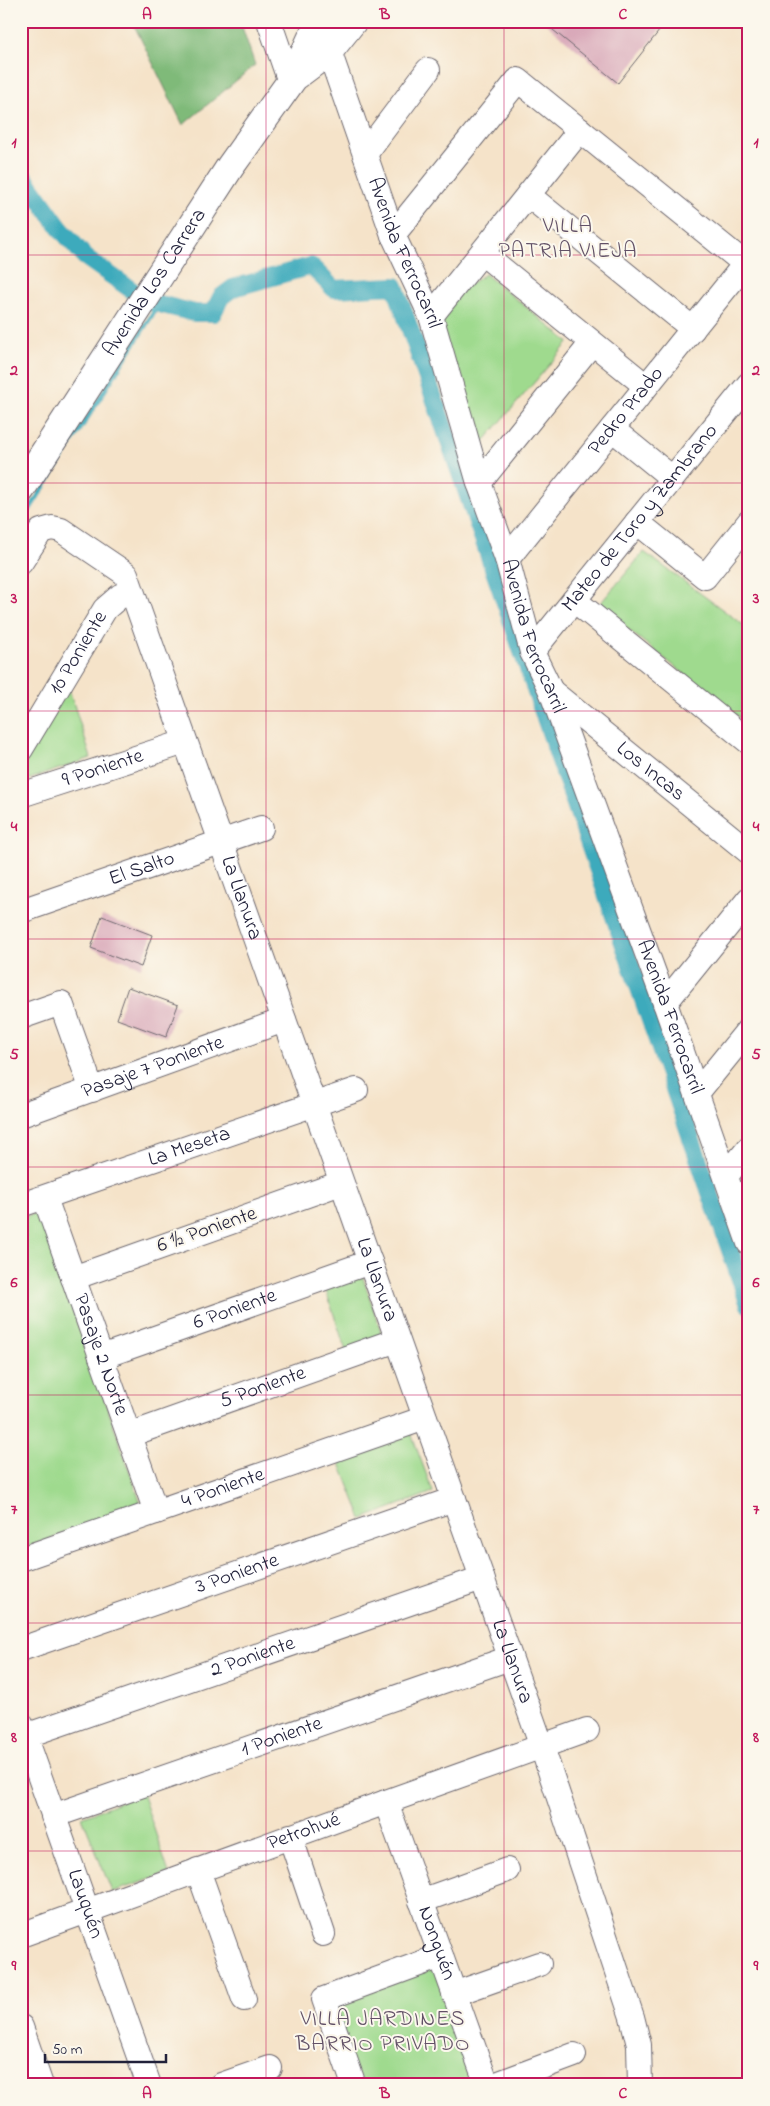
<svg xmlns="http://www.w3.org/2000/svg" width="770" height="2106" font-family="'Indie Flower',sans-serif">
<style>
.green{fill:#9fda8e;stroke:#607e64}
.forest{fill:#7fba79;stroke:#506e5a}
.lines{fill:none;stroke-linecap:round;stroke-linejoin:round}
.stream{stroke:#3daabc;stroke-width:5}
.canal{stroke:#3daabc;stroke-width:18}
.building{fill:#d9a9b9}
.minor-casing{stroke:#6c666d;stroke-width:26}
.major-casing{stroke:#6c666d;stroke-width:30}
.minor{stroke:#fff;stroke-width:24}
.major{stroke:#fff;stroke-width:28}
.grid{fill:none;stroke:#c2185b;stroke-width:1;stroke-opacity:0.55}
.labels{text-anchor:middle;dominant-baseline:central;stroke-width:4;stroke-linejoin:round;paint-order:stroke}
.street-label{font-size:21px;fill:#22223b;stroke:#fbf7ec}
.neighbourhood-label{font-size:22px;letter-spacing:1px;fill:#625167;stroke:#fbf7ec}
.neatline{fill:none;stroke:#c2185b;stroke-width:2}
.grid-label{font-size:16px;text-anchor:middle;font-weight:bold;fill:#c2185b}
</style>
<rect width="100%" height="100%" fill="#fbf7ec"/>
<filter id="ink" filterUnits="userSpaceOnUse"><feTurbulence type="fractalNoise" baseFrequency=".02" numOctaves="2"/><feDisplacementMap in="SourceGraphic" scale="10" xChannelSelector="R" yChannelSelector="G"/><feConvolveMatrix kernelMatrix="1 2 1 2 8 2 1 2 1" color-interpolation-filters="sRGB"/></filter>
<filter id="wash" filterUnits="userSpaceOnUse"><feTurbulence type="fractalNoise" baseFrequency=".0096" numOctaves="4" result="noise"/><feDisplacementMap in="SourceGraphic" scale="20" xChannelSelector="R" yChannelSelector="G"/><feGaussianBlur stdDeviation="1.12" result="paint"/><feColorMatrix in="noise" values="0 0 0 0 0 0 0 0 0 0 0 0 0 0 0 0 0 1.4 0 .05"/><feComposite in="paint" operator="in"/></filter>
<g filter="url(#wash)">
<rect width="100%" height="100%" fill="#f5e3c9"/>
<path class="green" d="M485,274L569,342L479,447L431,310Z
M644,552L749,629V725L598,606Z
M68,686L91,758L21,782V759Z
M39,1212L142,1507L21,1549V1219Z
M362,1275L383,1338L346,1351L325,1288Z
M409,1428L433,1492L362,1519L337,1456Z
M142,1793L169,1873L112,1892L82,1817Z
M438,1960L483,2085H359L329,2000Z"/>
<path class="forest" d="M132,21H240L255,65L183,125Z"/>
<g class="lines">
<path class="stream" d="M21,523L159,304"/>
<path class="canal" d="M21,173L60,228L85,257L133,291
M151,302L195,313H213L221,297L233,288L311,266L334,289L395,286L749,1305"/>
</g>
<g id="blocks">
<path class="building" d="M542,21H667L618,83Z
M102,916L152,935L141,967L91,948Z
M128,987L178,1005L166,1037L117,1019Z"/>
</g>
</g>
<g filter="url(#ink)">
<use href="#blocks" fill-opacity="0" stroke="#6c666d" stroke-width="1"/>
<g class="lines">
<g class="minor-casing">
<g id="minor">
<path d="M269,21L290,82"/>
<path id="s1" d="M317,37L329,51L393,235L431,316L479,483L507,559L532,652L551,691L665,1003L749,1243"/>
<path d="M365,154L428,70"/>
<path d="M528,195L693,329"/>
<path d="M393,235L518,80L749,267"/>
<path d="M482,253L646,386"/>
<path d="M431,316L580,130"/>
<path d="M612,429L672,478"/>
<path d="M479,483L592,343"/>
<path d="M637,522L705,577L749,522"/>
<path id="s2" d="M507,559L745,264"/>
<path id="s3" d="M21,562L41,531L52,528L61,530L126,574L542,1747L632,2017L639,2045L640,2085"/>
<path d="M574,600L749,742"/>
<path id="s4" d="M532,652L749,384"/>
<path id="s5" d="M551,691L749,852"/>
<path id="s6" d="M21,749L105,609L120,596L131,591"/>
<path id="s7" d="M21,795L185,742"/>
<path id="s8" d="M21,911L261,828"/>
<path d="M665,1003L749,899"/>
<path d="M21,1017L61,1003L92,1090"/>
<path d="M697,1093L749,1029"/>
<path id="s9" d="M21,1115L284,1020"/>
<path d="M726,1176L749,1148"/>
<path id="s10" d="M45,1198L156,1512"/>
<path id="s11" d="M21,1205L356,1090"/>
<path d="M73,1278L341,1183"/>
<path id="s12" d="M101,1357L370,1262"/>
<path id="s13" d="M129,1435L397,1340"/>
<path id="s14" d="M21,1559L425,1418"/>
<path id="s15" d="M21,1649L454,1499"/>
<path id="s16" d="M21,1724L149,2085"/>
<path id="s17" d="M25,1736L482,1578"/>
<path id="s18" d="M386,1802L487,2085"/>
<path id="s19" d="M53,1816L510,1658"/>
<path d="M290,1836L323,1934"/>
<path d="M198,1870L244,1999"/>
<path d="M421,1901L507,1870"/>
<path id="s20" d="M21,1935L386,1802L587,1730"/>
<path d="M454,1994L539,1964"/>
<path d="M21,2027L41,2085"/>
<path d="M221,2085L270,2068"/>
<path d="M354,2085L324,1999L441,1956"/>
<path d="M494,2085L574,2055"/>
</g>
</g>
<g class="major-casing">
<g id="major">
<path d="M297,75L329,51L353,21"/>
<path id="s21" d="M21,489L230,167L294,77L314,33L324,21"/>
</g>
</g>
<use href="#minor" class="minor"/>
<use href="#major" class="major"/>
</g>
</g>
<path class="grid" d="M266,21V2085M504,21V2085M21,255H749M21,483H749M21,711H749M21,939H749M21,1167H749M21,1395H749M21,1623H749M21,1851H749"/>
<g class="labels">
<g class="street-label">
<text stroke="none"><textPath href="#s1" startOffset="234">Avenida Ferrocarril</textPath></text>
<text stroke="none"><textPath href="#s21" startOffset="246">Avenida Los Carrera</textPath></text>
<text stroke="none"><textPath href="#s2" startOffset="190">Pedro Prado</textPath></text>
<text stroke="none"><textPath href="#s4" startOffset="172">Mateo de Toro y Zambrano</textPath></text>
<text stroke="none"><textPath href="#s1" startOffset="639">Avenida Ferrocarril</textPath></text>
<text stroke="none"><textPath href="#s6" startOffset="112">10 Poniente</textPath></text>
<text stroke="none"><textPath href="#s7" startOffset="86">9 Poniente</textPath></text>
<text stroke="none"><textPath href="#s5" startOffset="128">Los Incas</textPath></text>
<text stroke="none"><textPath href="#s8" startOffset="128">El Salto</textPath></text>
<text stroke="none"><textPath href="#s3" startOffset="480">La Llanura</textPath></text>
<text stroke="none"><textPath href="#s1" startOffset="1044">Avenida Ferrocarril</textPath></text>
<text stroke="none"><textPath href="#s9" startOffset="140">Pasaje 7 Poniente</textPath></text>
<text stroke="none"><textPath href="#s11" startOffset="178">La Meseta</textPath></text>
<text transform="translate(207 1230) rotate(-19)">6 ½ Poniente</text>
<text stroke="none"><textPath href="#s3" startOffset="885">La Llanura</textPath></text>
<text stroke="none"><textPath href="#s12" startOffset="142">6 Poniente</textPath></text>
<text stroke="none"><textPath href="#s10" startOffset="166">Pasaje 2 Norte</textPath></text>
<text stroke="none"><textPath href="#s13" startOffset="142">5 Poniente</textPath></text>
<text stroke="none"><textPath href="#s14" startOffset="214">4 Poniente</textPath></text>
<text stroke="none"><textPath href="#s15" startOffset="229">3 Poniente</textPath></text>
<text stroke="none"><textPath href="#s17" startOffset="241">2 Poniente</textPath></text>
<text stroke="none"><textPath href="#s3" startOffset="1290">La Llanura</textPath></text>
<text stroke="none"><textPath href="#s19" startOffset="242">1 Poniente</textPath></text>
<text stroke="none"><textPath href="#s20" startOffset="301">Petrohué</textPath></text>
<text stroke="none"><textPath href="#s16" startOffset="191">Lauquén</textPath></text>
<text stroke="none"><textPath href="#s18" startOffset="150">Nonguén</textPath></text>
</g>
<g class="neighbourhood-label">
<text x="568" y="227">VILLA<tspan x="568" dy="25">PATRIA VIEJA</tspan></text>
<text x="383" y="2020">VILLA JARDINES<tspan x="383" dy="25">BARRIO PRIVADO</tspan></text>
</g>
</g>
<rect width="770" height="2106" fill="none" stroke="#fbf7ec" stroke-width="55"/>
<path d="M45 2054v8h121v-8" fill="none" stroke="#22223b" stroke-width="2.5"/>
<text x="52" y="2054" font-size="15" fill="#22223b" stroke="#fbf7ec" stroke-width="4" paint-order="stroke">50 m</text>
<rect x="28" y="28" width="714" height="2050" class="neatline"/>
<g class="grid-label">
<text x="147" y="19">A</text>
<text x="385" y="19">B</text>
<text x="623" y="19">C</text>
<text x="14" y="147">1</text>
<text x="756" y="147">1</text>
<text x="14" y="375">2</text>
<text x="756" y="375">2</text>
<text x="14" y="603">3</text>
<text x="756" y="603">3</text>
<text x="14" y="831">4</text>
<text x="756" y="831">4</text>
<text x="14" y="1059">5</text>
<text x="756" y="1059">5</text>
<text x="14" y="1287">6</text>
<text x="756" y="1287">6</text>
<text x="14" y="1514">7</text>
<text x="756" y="1514">7</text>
<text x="14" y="1742">8</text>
<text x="756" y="1742">8</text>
<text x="14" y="1970">9</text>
<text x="756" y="1970">9</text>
<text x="147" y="2098">A</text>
<text x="385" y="2098">B</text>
<text x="623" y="2098">C</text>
</g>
</svg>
